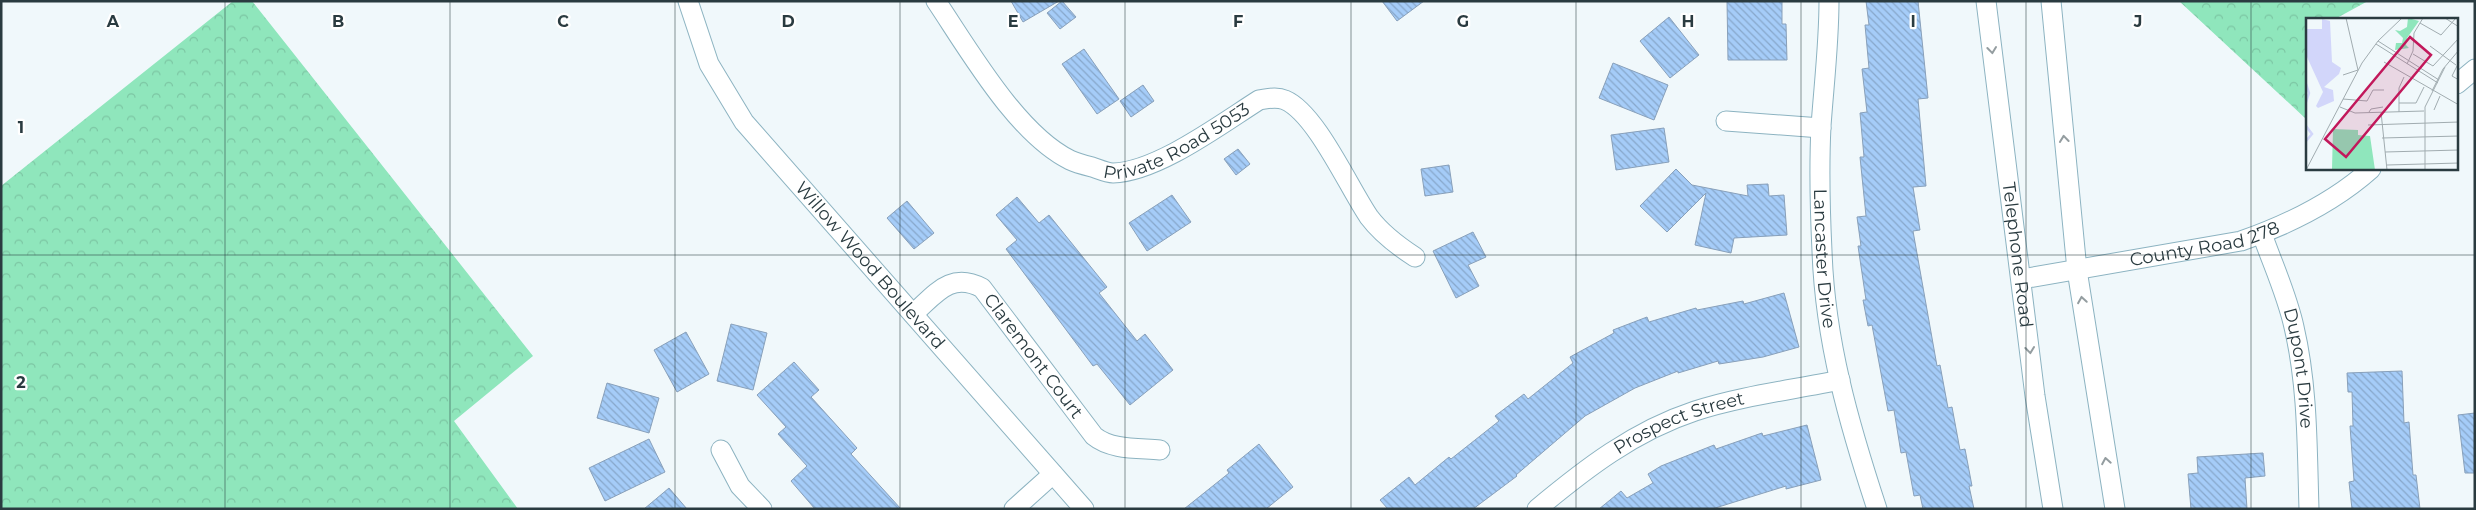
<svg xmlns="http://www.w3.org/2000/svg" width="2476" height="510" font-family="Montserrat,sans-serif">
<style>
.forest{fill:url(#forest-crowns)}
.building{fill:url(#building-back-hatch);stroke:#88a0ba}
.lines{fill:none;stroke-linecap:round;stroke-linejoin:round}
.minor-casing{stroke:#8cb3c1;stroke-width:21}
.minor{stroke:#fff;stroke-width:19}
.oneway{stroke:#949da0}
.grid{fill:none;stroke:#2a3b40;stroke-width:1;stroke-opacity:0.55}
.labels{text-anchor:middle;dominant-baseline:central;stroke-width:4.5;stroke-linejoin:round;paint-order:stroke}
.street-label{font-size:18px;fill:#2a3b40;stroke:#fff}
.inset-river{fill:none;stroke:#d2d6fa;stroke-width:2.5}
.inset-road{fill:none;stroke:#a1acb0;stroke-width:1}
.view{fill:#c2185b;fill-opacity:0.15;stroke:#c2185b;stroke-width:2.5}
.inset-edge{fill:none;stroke:#2a3b40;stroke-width:2.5}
.grid-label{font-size:16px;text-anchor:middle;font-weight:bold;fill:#2a3b40;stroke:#fff;stroke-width:4.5;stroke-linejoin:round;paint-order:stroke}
</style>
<defs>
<pattern id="forest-crowns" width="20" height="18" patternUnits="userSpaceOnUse" patternTransform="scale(1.25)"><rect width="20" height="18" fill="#8fe6bc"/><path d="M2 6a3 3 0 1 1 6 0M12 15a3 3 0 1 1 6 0" fill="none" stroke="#7cc6a3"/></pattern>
<pattern id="building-back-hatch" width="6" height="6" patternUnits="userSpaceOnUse" patternTransform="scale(1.25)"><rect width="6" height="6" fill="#a5ccf8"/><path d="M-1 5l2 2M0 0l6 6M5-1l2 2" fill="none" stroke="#87a7ca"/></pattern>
</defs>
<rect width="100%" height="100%" fill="#f0f8fb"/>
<path class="forest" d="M233,1H252L533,356L454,421L518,509H1V186Z
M2179,1H2368L2335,19H2307V116L2305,118Z"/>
<path class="building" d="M1011,1H1059L1023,22Z
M1062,1L1076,17L1060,29L1047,13Z
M1382,1H1424L1397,21Z
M1727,1H1782V24H1786L1787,60H1728Z
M1866,1H1918L1928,98L1918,99L1926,186L1913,187L1920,230L1913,231L1937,366L1940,365L1948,408L1952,407L1960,450L1965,449L1972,486H1969L1974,509H1923L1920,495L1914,496L1906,452L1901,453L1894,410L1888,411L1872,325L1868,326L1863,300H1866L1858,246H1861L1857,217L1866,216L1860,157H1864L1860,113L1867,112L1862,69L1869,68L1865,25H1869Z
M1669,17L1699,55L1670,78L1640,41Z
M1084,49L1119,99L1097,114L1062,64Z
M1613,63L1668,85L1654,120L1599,98Z
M1143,85L1154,101L1131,117L1120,101Z
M1664,128L1669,162L1616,170L1611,135Z
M1238,149L1250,164L1236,175L1224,159Z
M1449,165L1453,192L1425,196L1421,169Z
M1676,169L1692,185L1748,196L1747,185L1768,184L1769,196L1784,195L1787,235L1734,238L1731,253L1695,245L1706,193L1667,232L1640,206Z
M1172,195L1191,222L1147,251L1129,223Z
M1017,197L1039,223L1049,215L1107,287L1099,293L1137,341L1145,334L1173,370L1130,405L1097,364L1093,366L1006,249L1017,240L996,215Z
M907,201L934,233L914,249L887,218Z
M1473,232L1486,257L1468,265L1479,286L1456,298L1433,251Z
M1784,293L1799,347L1763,357L1719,364L1718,361L1678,373V371L1635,388L1585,416L1516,475L1517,476L1473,509H1388L1380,500L1409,477L1415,485L1449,457L1451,459L1499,421L1495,416L1524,394L1528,399L1573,363L1570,357L1614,333L1613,330L1647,317L1649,322L1696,308L1697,310L1743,301L1744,304Z
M731,324L767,333L753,390L717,381Z
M686,332L709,374L677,392L654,350Z
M794,362L819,390L811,397L857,448L851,454L901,509H815L791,481L807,466L778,434L786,427L757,395Z
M2402,371L2404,423L2409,422L2413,475H2416L2420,509H2352L2349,482L2354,481L2350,426H2353L2352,392H2348L2347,373Z
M607,383L659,398L649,433L597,418Z
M2475,413V473H2465L2458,415Z
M1807,425L1821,480L1786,489V486L1712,509H1599L1621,491L1627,498L1653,483L1648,474L1661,466L1714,445L1716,449L1762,433L1763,436Z
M649,439L665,472L605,501L589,468Z
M1259,444L1293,487L1266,509H1184L1229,473L1227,470Z
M2263,453L2265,476L2245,478L2247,509H2191L2188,474L2198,473L2197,457Z
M669,488L687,509H644Z"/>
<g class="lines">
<g class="minor-casing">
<g id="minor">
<path id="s1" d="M688,1L709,64L744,122L1084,509"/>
<path id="s2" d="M936,1C969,50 1017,134 1070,160C1076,163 1084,165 1092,167C1098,169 1107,173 1113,173C1157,172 1221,124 1259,100C1267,99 1276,96 1285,100C1316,113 1349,188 1369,217C1381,233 1398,246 1415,257"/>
<path id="s3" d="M1829,1C1829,43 1824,84 1821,126C1819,167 1820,210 1822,251C1825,341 1849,424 1877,509"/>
<path id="s4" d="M1986,1L2035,396L2053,509"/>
<path d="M2051,1L2077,270L2115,509"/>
<path d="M2457,84L2475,69"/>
<path d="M1726,121L1821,128"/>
<path id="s5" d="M2262,234C2273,265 2287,295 2294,327C2308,387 2307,448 2309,509"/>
<path id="s6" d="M2022,279L2241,241C2287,225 2334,202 2371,169"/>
<path id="s7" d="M913,314C935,295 950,271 982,288L1094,436C1111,450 1138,448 1160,450"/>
<path d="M721,450L740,486L762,509"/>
<path d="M1014,509L1053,474"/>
<path id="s8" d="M1537,509C1585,469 1634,431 1695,411C1741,396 1792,390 1840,380"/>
</g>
</g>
<use href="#minor" class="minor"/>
</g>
<defs><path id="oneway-chevron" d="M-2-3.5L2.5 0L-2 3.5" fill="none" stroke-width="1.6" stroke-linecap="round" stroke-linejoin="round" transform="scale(1.25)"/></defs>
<g class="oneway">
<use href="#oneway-chevron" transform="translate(1992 50) rotate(83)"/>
<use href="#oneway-chevron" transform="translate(2064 139) rotate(-96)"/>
<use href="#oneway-chevron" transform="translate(2082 300) rotate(-99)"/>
<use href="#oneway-chevron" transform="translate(2030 350) rotate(83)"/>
<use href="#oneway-chevron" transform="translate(2106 461) rotate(-100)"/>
</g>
<path class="grid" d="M225,1V509M450,1V509M675,1V509M900,1V509M1125,1V509M1351,1V509M1576,1V509M1801,1V509M2026,1V509M2251,1V509M1,255H2475"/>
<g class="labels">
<g class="street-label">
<text stroke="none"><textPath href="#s2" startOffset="326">Private Road 5053</textPath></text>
<text stroke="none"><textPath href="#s6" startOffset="186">County Road 278</textPath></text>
<text stroke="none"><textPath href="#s4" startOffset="256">Telephone Road</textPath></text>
<text stroke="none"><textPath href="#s3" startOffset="258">Lancaster Drive</textPath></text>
<text stroke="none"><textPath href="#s1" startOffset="325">Willow Wood Boulevard</textPath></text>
<text stroke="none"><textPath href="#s7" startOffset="166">Claremont Court</textPath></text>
<text stroke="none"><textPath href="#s5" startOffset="140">Dupont Drive</textPath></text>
<text stroke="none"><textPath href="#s8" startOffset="168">Prospect Street</textPath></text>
</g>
</g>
<g transform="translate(2306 18)">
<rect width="152" height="152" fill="#f0f8fb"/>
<path d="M102,0L113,3L101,20L100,27L103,30L89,32L90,25H96L97,20L89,12L94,13L101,9ZM27,111L52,112V117L64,118L69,152L26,151Z" fill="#8fe6bc"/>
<path d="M16,1L24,3L26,44L35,50L33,56L18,69L27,72L28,83L12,90L10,88L17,74L1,39L0,11H16Z" fill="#d2d6fa"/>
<path class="inset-river" d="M0,66L3,75L0,84M0,108L6,116L0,123"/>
<path class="inset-road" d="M40,0L52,52M139,0L153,9M114,5L135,17L150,0M72,23L133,62M70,26L132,65M124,28L150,47M107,36L127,48L153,20M78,44L153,87M153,44L146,58L153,62M101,46L107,33L108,15L117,0M37,57L52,52M126,73L137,51L153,32M37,81L61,83L67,72H78M93,85H110L118,69M34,89L49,95L118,93M128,92L134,78M63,94L65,91L77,89M75,94L81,152M93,94V70L98,59M62,107L153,104M76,120L153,118M79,134L153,132M81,147L153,145M0,152L56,45L72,23L96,0M119,152V89L139,49"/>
<path class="view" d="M104,19L125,37L40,139L19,121Z"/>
<rect width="152" height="152" class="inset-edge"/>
</g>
<g class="grid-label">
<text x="113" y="27">A</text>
<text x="338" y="27">B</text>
<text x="563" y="27">C</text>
<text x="788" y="27">D</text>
<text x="1013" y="27">E</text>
<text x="1238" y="27">F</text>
<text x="1463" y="27">G</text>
<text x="1688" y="27">H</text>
<text x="1913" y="27">I</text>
<text x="2138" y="27">J</text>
<text x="21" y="133">1</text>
<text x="21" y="388">2</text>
</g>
<rect width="2476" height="510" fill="none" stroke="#2a3b40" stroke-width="5"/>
</svg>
